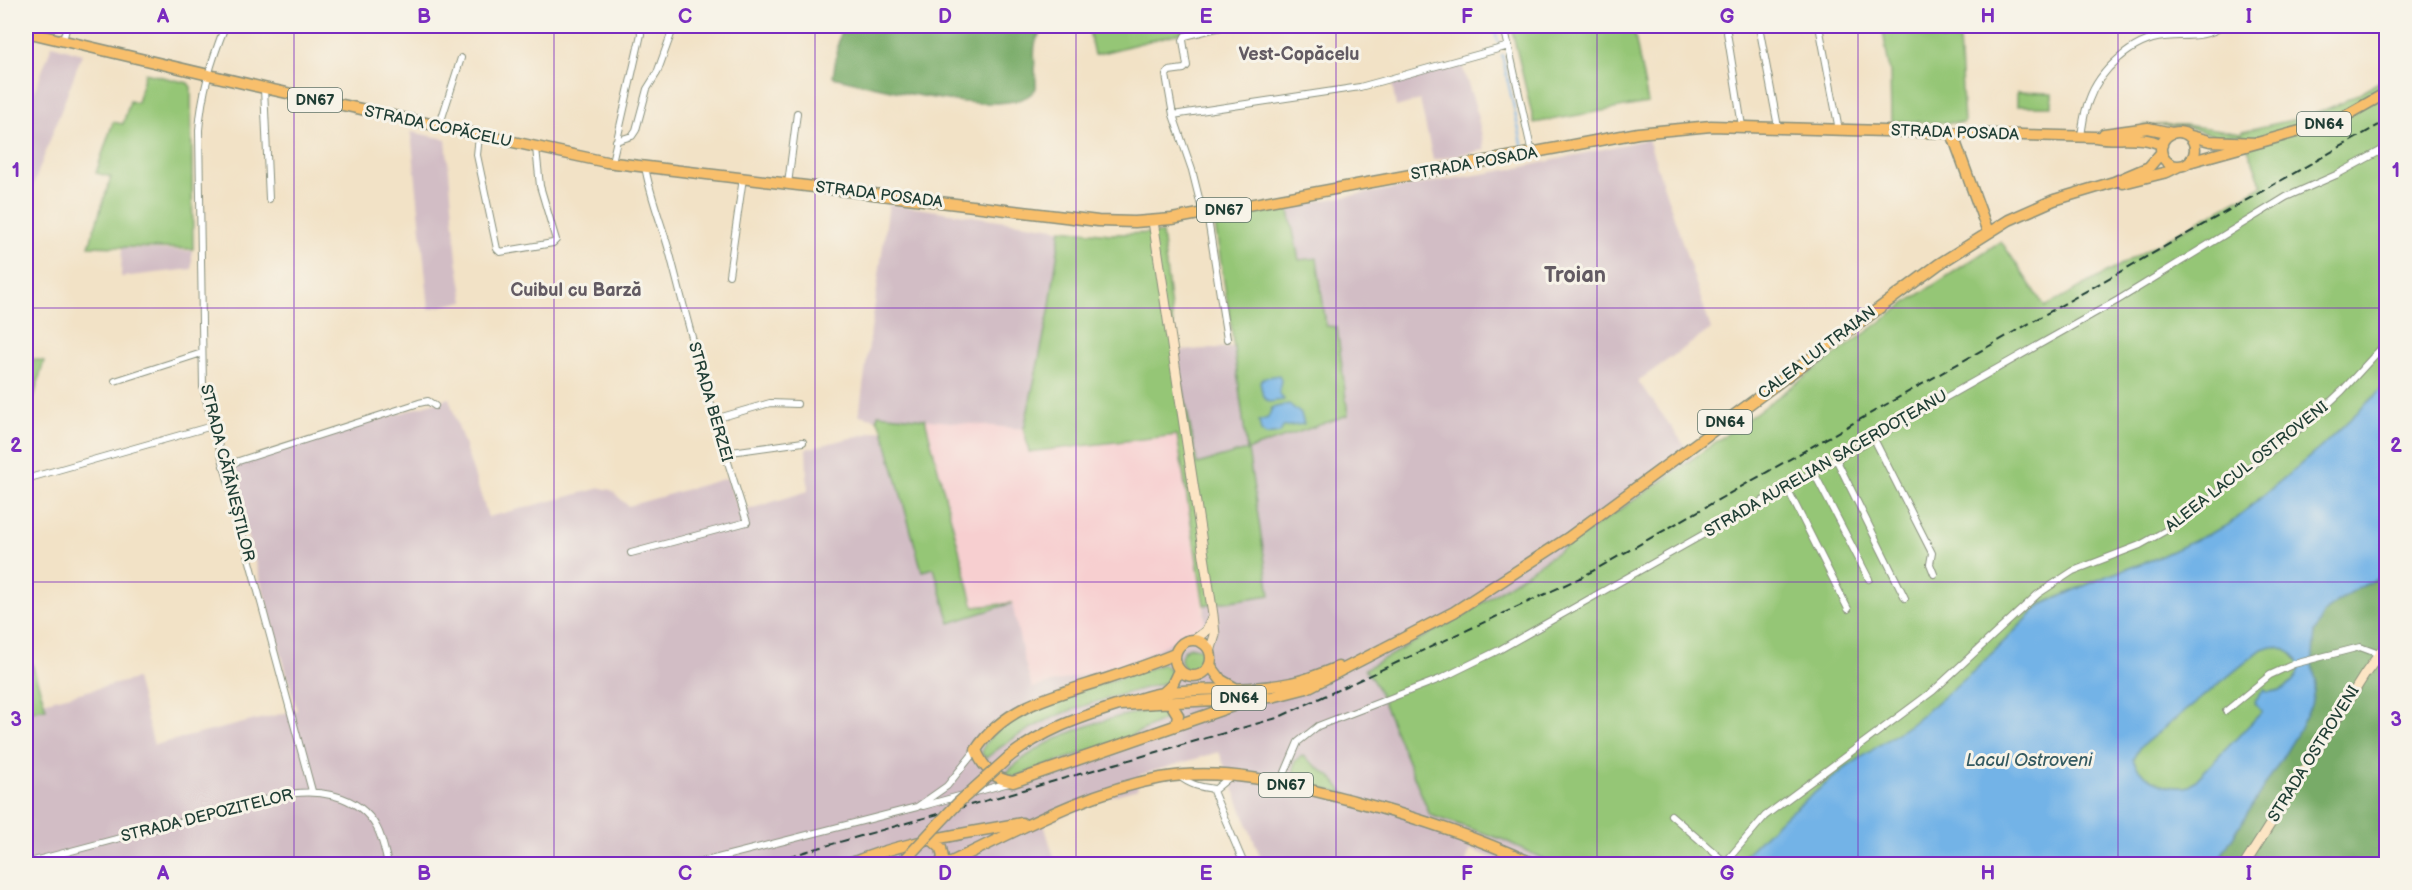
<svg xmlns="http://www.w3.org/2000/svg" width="2412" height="890" font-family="'Balsamiq Sans',sans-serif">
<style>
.built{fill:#f7cfd0}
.industrial{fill:#d2bdc5}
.green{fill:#95c676;stroke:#5a8255;stroke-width:1.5}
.forest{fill:#78ab67;stroke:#4c744e;stroke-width:1.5}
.water{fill:#73b3e7;stroke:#49788e;stroke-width:1.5;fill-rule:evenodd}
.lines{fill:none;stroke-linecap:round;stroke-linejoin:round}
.stream{stroke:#73b3e7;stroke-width:2}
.street-casing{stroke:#88907d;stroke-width:8}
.secondary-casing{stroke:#88907d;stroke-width:11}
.primary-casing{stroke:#88907d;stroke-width:13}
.street{stroke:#fff;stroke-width:6}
.secondary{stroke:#fce5c4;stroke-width:9}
.primary{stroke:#f8bf6c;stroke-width:10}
.rail{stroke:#1f3d34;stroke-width:2;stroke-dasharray:9 4.5;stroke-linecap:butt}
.primary-bridge-casing{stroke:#88907d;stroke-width:13;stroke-linecap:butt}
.primary-bridge{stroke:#f8bf6c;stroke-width:10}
.grid{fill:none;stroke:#7b2cbf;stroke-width:1.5;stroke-opacity:0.55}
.labels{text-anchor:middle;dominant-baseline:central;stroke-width:6;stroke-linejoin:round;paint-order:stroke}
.shield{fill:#f7f3e8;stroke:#60746a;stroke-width:1.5}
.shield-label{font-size:15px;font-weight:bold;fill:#1f3d34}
.street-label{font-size:16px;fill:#1f3d34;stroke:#f7f3e8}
.neighbourhood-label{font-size:18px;font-weight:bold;fill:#635b63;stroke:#f7f3e8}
.water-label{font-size:18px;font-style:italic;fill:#345a61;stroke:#f7f3e8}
.district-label{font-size:22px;font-weight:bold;fill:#635b63;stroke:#f7f3e8}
.neatline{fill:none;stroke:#7b2cbf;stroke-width:2}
.grid-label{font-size:20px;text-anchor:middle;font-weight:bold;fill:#7b2cbf}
</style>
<rect width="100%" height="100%" fill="#f7f3e8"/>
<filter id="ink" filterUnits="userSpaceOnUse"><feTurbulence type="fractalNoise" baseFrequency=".0167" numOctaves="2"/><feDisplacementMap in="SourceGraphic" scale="12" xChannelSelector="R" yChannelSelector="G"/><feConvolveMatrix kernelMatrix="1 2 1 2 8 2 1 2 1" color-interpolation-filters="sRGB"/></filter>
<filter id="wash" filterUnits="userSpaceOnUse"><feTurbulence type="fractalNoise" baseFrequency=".008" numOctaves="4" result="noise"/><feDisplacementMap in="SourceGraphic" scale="24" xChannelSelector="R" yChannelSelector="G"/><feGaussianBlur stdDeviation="1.35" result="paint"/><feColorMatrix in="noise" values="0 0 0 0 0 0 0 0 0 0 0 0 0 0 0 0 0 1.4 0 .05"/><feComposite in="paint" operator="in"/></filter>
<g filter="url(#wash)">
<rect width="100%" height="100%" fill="#f2e2c6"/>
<path class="built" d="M1151,232L1177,435L1205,620L1198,629L1130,663L1032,688L1023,655L974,607L970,596L925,419L1024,429L1111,234Z"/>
<path class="industrial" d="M52,45L82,54L26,205V113Z
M1461,63L1475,105L1485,150L1433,160L1420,100L1396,107L1392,83Z
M411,132L446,139L457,258L464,301L429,309Z
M1648,139L1711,329L1638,381L1693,457L1658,484L1464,615L1366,669L1377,687L1504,840L1554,864H1510L1470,850L1465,864H1263L1219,752L1140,775L1137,789L1105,798L1044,824L1056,864H26V706L136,679L154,745L297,710L228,466L449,398L488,517L601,488L611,490L628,506L727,478L740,512L808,491L806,449L883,430L922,570L933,568L950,622L1012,603L1023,655L1032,688L1130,663L1202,626L1205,620L1204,605L1270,595L1248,450L1196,464L1176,351L1234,347L1248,449L1326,327L1317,258L1299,260L1288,206L1518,168Z
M889,204L1061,229L1049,312L1024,429L878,415L877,419L859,415Z
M122,248L192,251V269L121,277Z"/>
<path class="green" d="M1088,26H1207L1094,55Z
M1511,26H1633L1648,103L1534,123Z
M1882,26H1940L1941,40L1959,39L1964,123L1891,121L1890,72Z
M145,73L188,83L191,87L193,249L89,246L111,177L96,173L113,122L123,124L130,101L137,103Z
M2386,78V385L2320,448L2228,525L2157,558L2107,576L2041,605L1975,670L1912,723L1843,770L1778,822L1736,864H1554L1504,840L1430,815L1377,687L1365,669L1464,615L1658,484L1912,299L2001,241L2045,307L2262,186L2243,135L2217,136L2183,126L2143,125H2185L2242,133V131L2310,116L2343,102Z
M2017,92L2052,93V106H2017Z
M1288,206L1299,260L1317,258L1326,326L1337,327L1348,415L1248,450L1270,595L1204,605L1177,435L1029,452L1024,429L1049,312L1061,229L1111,234L1162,233L1176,351L1197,464L1247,450L1231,325L1214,219Z
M26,358L44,361L31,407L26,409Z
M878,414L925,419L974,607L1012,603L950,623L934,568L922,571L883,430L877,419Z
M2271,645C2287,647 2296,655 2300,670C2292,685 2285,692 2267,692L2265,690L2262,712L2190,786C2171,791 2140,779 2133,759L2139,748L2262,649Z
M26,646L46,708L26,712Z
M1181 659a12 12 0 1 1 24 0a12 12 0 1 1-24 0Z
M1163,664L1172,671V675L1167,682C1097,701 1044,712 986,758L982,754C981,715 1131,675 1163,664Z
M1163,708L1168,713L1166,719L1126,738L1014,777L1004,775C1046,734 1106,717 1163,708Z
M1303,756L1333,779L1345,794L1298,782C1293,772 1290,760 1303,756Z"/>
<path class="forest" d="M841,26H1052C1025,34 1037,66 1036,88C1017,124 868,85 833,77Z
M2386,574V864H2216L2297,734L2311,705L2316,680L2312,666L2315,632L2323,615L2336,602L2353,591Z"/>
<path class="water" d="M1279,375L1281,380L1279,393L1284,400L1269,402L1263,397L1260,382L1263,378Z
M2386,385V574L2353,591L2336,602L2323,615L2315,632L2312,666L2316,680L2311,705L2297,734L2216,864H1736L1778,822L1843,770L1912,723L1975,670L2041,605L2107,576L2157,558L2228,525L2320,448ZM2271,646C2310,649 2306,691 2267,692L2264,690L2254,703L2262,712L2190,786C2171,791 2140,779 2133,759L2139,748L2262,649Z
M1289,404L1301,414L1304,424L1283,427L1280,433L1266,435L1261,431L1259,421L1268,418L1272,408Z"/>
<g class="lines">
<path class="stream" d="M1493,26L1498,42
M1502,55L1523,148"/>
</g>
</g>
<g filter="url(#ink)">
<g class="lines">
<g class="street-casing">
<path id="street" d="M225,26C211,62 202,91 199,130L203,388L312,791
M1504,26L1532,153
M1726,26L1742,126
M1759,26L1778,127
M1819,26L1839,130
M63,40L67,26
M264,88L269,199
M1173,115L1166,75L1169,71L1184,69L1187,66L1183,40L1185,36L1225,26
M439,127L461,58
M479,136L477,155L497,249L500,252L553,243L556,240L540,186L536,148
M2081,136C2083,124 2084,111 2089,100C2099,71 2132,40 2164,37C2182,35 2208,38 2222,26
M616,141L632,136L636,130L647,89L657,73L674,26
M612,162L641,34L640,26
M788,184L797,113
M1207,213L1227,339
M1203,214L1192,170L1173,115L1360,87L1509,46
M729,275L743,178
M115,381L202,353
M715,419L770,403L797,404
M1873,437L1932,553L1930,564L1934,574
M724,453L803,442
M1836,459L1905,598
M223,466L419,403L428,401L435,406
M1813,471L1869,579
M26,479L212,426
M1786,486L1848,609
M631,553L747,522C718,434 693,344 670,254C662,224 650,197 645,166
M2226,711L2270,675L2294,664L2360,647L2379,654
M1179,776C1190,785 1200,787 1214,789
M1231,776L1213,791L1244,864
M1280,784L1298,742L1318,726L1440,679L1499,650L2118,300L2286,197L2336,175L2386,148
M972,793L1009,783
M923,806L963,795
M1671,815L1726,863
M26,863L278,796C313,788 358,792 377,828C383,839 385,853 388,864
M694,864L917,807L947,786L976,750
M1724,864L1765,816L1933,691L2038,594L2073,571L2140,545L2181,522L2313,418L2342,391L2386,343"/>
</g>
<g class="secondary-casing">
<path id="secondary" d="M1153,221L1213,615L1215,635L1210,652
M1194,640L1206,631L1213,617
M2245,864L2365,674L2386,645"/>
</g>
<g class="primary-casing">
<path id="primary" d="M26,32L264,88L606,162L1098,221L1135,222L1172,219L1638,133L1711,126L2096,137C2118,141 2141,134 2162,145
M2161 149a17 17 0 1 1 34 0a17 17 0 1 1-34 0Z
M1952,133L1988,232
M2104,134L2148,128L2172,133
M2191,136L2210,141L2256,143
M2189,162L2325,124L2342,118L2386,93
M2123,183L2167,172L2179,166
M1175 658a18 18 0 1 1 36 0a18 18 0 1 1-36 0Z
M1175,654C1153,663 1130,671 1106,679C1059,694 1005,705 976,750C983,768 994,779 1013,782L1247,701
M1210,665L1221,680L1235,688
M1163,693L1172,685L1179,670
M1170,702L1178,715L1176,725
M1120,705L1272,697L1307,688L1454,612L1568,538L1939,264L2009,220L2054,200L2114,182L2149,167L2161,153
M1009,757C1043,730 1078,718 1119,705C1134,701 1148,695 1163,693C1205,687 1249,692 1291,683C1307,680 1323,673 1338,667
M932,840L941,848L943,858L940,864
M849,864C903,841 964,834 1022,823
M947,864C1017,831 1084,792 1161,778C1225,766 1293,785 1354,801C1415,817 1476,837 1534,864"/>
</g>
<use href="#street" class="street"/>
<use href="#secondary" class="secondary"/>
<use href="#primary" class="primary"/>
<path class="rail" d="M762,864L1277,718L1582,577L2386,121"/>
<g class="primary-bridge-casing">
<path id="primary-bridge" d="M901,864L958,803L1009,757"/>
</g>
<use href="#primary-bridge" class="primary-bridge"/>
</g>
</g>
<path class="grid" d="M294,26V864M554,26V864M815,26V864M1076,26V864M1336,26V864M1597,26V864M1858,26V864M2118,26V864M26,308H2386M26,582H2386"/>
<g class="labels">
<g class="shield">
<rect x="288" y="88" width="54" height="24" rx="4.5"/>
<rect x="2297" y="112" width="54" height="24" rx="4.5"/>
<rect x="1197" y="198" width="54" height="24" rx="4.5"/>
<rect x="1698" y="410" width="54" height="24" rx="4.5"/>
<rect x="1212" y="686" width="54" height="24" rx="4.5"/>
<rect x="1259" y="773" width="54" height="24" rx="4.5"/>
</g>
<g class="shield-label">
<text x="315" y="100">DN67</text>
<text x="2324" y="124">DN64</text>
<text x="1224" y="210">DN67</text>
<text x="1725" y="422">DN64</text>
<text x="1239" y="698">DN64</text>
<text x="1286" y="785">DN67</text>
</g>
<g class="street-label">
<text transform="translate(438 127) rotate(12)">STRADA COPĂCELU</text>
<text transform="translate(1955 133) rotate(2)">STRADA POSADA</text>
<text transform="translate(1474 164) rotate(-10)">STRADA POSADA</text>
<text transform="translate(879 195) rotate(7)">STRADA POSADA</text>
<text transform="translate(1817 353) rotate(-37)">CALEA LUI TRAIAN</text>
<text transform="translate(710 402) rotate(74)">STRADA BERZEI</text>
<text transform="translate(1826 464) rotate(-30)">STRADA AURELIAN SACERDOȚEANU</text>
<text transform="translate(2247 467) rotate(-38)">ALEEA LACUL OSTROVENI</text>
<text transform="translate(227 473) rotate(76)">STRADA CĂTĂNEȘTILOR</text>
<text transform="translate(2314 754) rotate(-58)">STRADA OSTROVENI</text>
<text transform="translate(207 816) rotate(-14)">STRADA DEPOZITELOR</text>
</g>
<g class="neighbourhood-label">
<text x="1299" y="54">Vest-Copăcelu</text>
<text x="576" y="290">Cuibul cu Barză</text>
</g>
<g class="water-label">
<text x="2029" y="760">Lacul Ostroveni</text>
</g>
<g class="district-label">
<text x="1575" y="275">Troian</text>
</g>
</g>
<rect width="2412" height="890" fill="none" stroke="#f7f3e8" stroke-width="66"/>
<rect x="33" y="33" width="2346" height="824" class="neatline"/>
<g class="grid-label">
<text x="163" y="23">A</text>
<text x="424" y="23">B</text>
<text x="685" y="23">C</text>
<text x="945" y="23">D</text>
<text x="1206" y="23">E</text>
<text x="1467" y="23">F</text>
<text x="1727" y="23">G</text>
<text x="1988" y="23">H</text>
<text x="2249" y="23">I</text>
<text x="16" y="177">1</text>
<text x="2396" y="177">1</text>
<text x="16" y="452">2</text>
<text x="2396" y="452">2</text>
<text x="16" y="726">3</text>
<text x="2396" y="726">3</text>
<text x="163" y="880">A</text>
<text x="424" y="880">B</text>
<text x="685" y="880">C</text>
<text x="945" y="880">D</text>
<text x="1206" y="880">E</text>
<text x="1467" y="880">F</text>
<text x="1727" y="880">G</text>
<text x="1988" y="880">H</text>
<text x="2249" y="880">I</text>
</g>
</svg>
